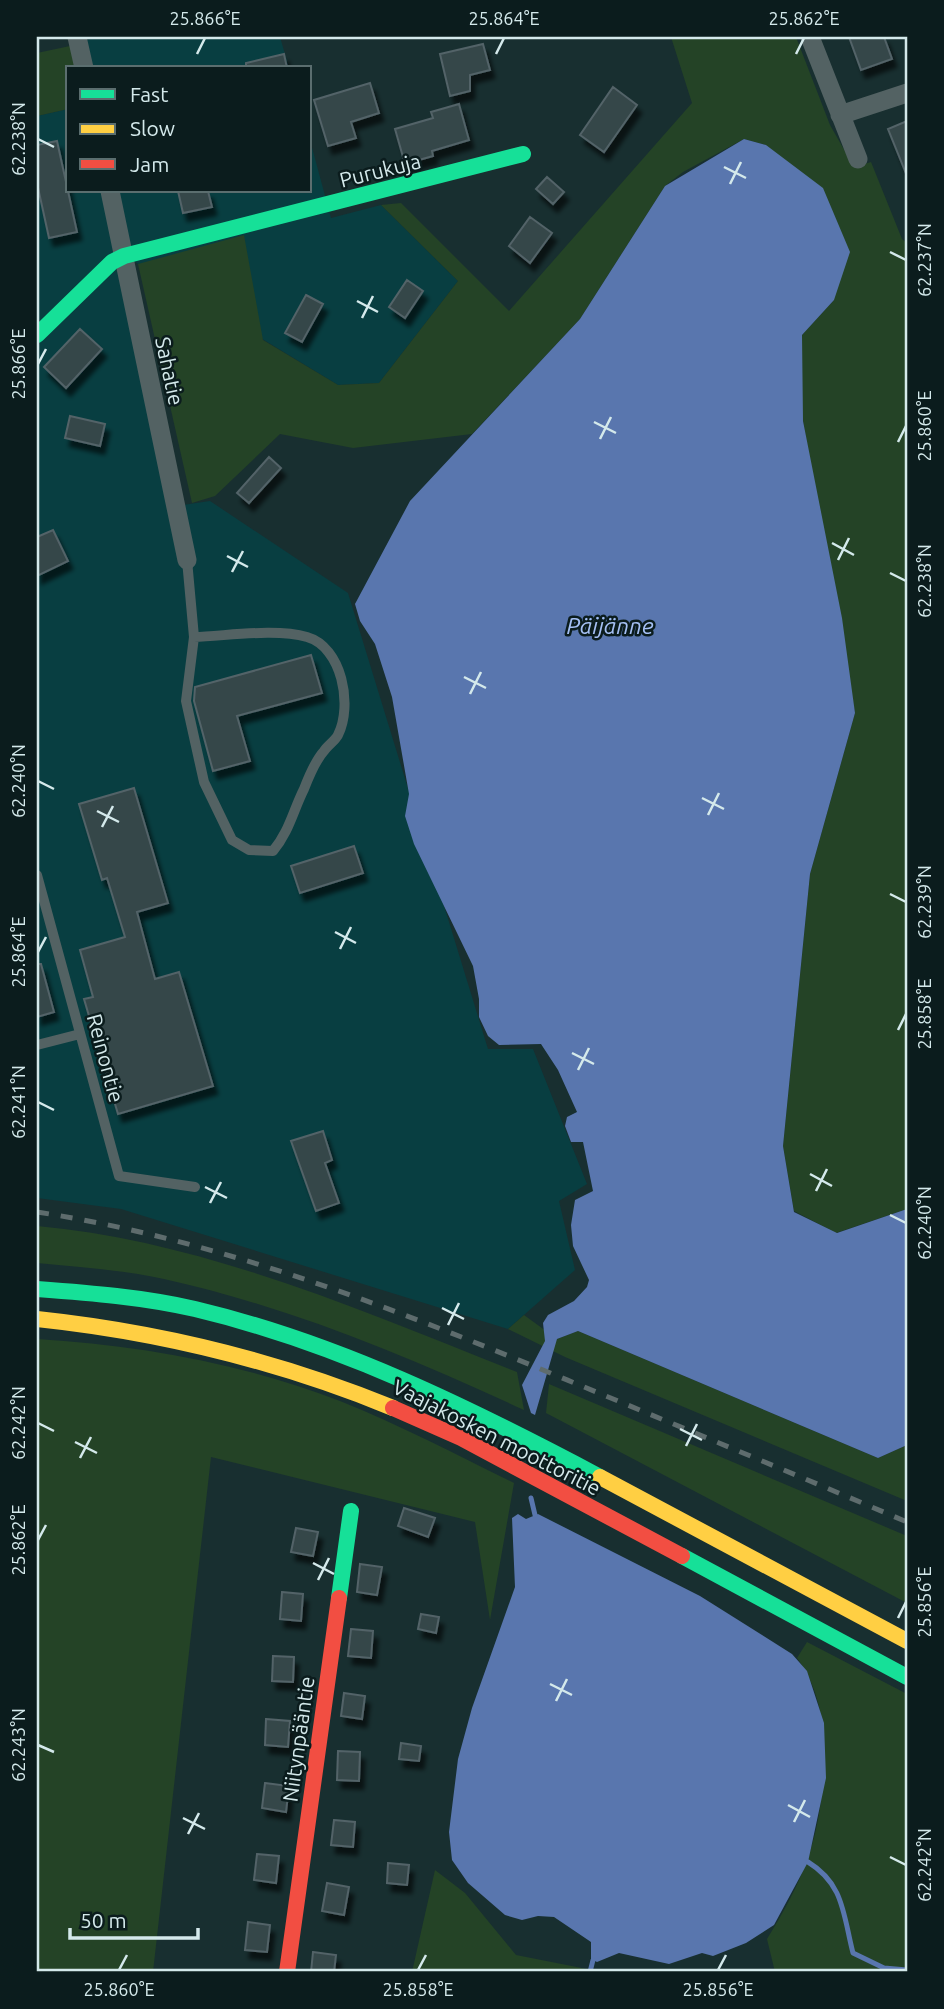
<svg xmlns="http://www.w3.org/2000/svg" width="944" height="2009" font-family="Ubuntu,sans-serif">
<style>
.built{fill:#083e41}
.green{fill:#244326}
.water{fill:#5976ae}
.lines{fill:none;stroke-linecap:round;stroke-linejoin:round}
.stream{stroke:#5976ae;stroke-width:5}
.building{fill:#36474a;stroke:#536368;stroke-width:2;filter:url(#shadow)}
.lane{stroke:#536263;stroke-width:10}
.street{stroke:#536263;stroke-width:19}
.fast{stroke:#16e098;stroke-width:16}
.slow{stroke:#ffcf43;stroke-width:16}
.jam{stroke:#f24e42;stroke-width:16}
.rail{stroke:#5e6c6d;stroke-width:5;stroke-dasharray:12 12;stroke-linecap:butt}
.ticks{fill:none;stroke:#d4e9eb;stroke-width:2.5}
.labels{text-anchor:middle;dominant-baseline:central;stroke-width:5;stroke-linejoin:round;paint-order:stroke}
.street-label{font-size:21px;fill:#d4e9eb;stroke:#0b1c1d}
.water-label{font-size:23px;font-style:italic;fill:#a5c0f4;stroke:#0b1c1d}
.neatline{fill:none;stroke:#d4e9eb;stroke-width:2.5}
.ticks-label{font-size:18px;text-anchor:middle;fill:#d4e9eb}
</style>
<defs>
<filter id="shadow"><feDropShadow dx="4.5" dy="8" stdDeviation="2" flood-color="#0009"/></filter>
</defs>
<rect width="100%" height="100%" fill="#182f30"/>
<path class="built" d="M103,37H280L289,68H90L85,40Z
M68,109V191H310V140L331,218L381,205L458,281L379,383L338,385L122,254L176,506L210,501L348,593L488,1049H533L587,1184L559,1201L575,1270L508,1329L121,1209L37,1198V116Z"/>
<path class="green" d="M671,37H796L830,125L854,167L871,162L902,239L907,243V1209L836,1233L794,1211L783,1146L810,874L855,713L802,415V335L834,300L766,145L744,139L683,172L665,186L580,319L472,434L353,448L280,434L215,496L192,503L138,264L244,235L263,340L338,385L379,383L458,281L381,205L401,203L509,311L692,103Z
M70,46L75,68H68V109L37,116V53Z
M37,1226C203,1241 363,1311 517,1372L524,1410C407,1356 290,1307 164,1279C123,1270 78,1267 37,1263Z
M524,1315L557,1339L578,1331L878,1458L907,1445V1501L565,1357L508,1329Z
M37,1339C138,1345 245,1364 340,1401C400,1425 457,1455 514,1483L490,1620L475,1522L211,1457L153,1972H37Z
M549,1384L907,1536V1603L546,1413Z
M807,1642L907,1694V1972H775L767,1939C807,1875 823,1830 824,1754C824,1720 818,1686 797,1658Z
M435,1870L465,1893L516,1955L602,1972H412Z"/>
<path class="water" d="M744,139L766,145L823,188L850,252L834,300L802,335L803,421L842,618L855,713L810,874L783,1146L794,1212L837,1233L907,1209V1445L878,1458L578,1331L557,1339L535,1415L531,1413L522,1385L545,1341L543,1323L548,1315L574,1301L587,1287L589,1280L573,1246L571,1225L575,1200L593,1191L583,1142H571L565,1126L567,1117L577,1112L558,1070L541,1044L499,1045L488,1036L479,1017V999L473,966L414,844L405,816L409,794L392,697L375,644L360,621L355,604L410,501L580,319L665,186Z
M518,1514L526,1519L538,1514L700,1596L792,1654L807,1671L824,1723L826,1778L808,1862L774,1925L746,1943L713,1956L702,1953L669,1964L619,1953L597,1962L591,1959V1942L554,1917L538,1916L522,1920L505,1915L468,1883L452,1860L449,1832L458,1759L472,1708L515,1587L512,1518Z"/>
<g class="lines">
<path class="stream" d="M531,1498L535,1515
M808,1862C844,1884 843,1914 853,1953L884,1968L907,1970
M590,1972L593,1960"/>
</g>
<path class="building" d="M849,37H884L892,59L861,70Z
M483,44L490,70L470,75V91L450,96L440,54Z
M284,54L287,68H246V63Z
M370,83L379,113L351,122L356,138L328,146L314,100Z
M613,87L637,105L604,152L580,135Z
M459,104L469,140L432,151L433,156L405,164L395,129L433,118L431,112Z
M907,121V176L888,129Z
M57,141L77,232L49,238L37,183V145Z
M547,177L564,192L553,204L536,189Z
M178,191H208L212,207L183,213Z
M530,217L552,233L530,263L509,246Z
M407,280L423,291L405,318L389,307Z
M306,295L323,304L302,342L285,333Z
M80,329L102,349L66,388L44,367Z
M70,416L105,424L100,446L65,438Z
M269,457L281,468L249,503L237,493Z
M53,530L68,561L37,576V537Z
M311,655L322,693L237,716L250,761L213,771L194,701L195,687Z
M134,788L168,903L137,912L155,979L179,972L213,1086L118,1114L84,999L93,997L80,950L125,937L107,878L102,880L79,804Z
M354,846L363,873L300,893L291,866Z
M37,964H41L54,1012L37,1017Z
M323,1131L332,1160L325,1163L339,1203L316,1211L291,1141Z
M404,1508L435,1518L428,1537L398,1526Z
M296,1528L318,1532L313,1556L291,1552Z
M360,1564L382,1567L377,1595L357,1592Z
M282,1592L303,1594L301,1621L280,1619Z
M421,1614L439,1617L436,1633L418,1629Z
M351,1629L373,1631L371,1658L348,1656Z
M273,1656L294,1657L293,1682L272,1681Z
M344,1693L365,1696L362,1719L341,1716Z
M266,1719L290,1721L288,1747L265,1745Z
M401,1743L421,1746L419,1761L399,1759Z
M338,1751L360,1752L359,1781L337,1780Z
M265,1783L289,1786L286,1812L262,1808Z
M334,1820L355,1822L353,1847L331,1845Z
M257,1854L279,1856L276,1883L254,1880Z
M388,1863L409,1865L407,1885L387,1883Z
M327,1883L349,1887L344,1915L322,1911Z
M248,1922L270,1925L267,1952L245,1950Z
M313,1952L336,1955L334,1972H311Z"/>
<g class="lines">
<path class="lane" d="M187,560L194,637L186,701L204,782L232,840L249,850L273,851C289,832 293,811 304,789C309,776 315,761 324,751C328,745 335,741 338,735C353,705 342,647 307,637C276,628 227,636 194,637
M37,875L119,1176L195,1187
M37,1045L80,1034"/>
<path class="street" d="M77,37L84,68
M810,37L858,159
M840,115L907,93
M110,191L187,560"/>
<path class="fast" d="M37,335L112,262L124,256L523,154
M37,1289C90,1293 143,1297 195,1309C338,1343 470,1408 600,1477
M682,1556L907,1677
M339,1598L351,1511"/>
<path class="slow" d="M37,1319C160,1332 278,1361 393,1408
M600,1477L907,1641"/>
<path class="jam" d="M393,1408L461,1438L682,1556
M287,1972L339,1598"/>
<path class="rail" d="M37,1212C219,1240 390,1307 560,1377C676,1425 792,1473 907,1522"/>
</g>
<path class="ticks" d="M197,54L205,38M496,54L504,38M796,54L804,38M38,139L54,147M724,167L746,178M730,184L741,162M890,252L906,260M357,301L378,312M362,318L373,296M38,364L46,349M594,422L616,433M600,439L611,417M898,442L906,426M832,543L854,555M227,556L248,567M838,560L849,538M232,572L243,551M890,573L906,581M464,677L486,688M470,694L481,672M38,781L54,789M702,798L724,809M97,811L119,822M708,815L719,793M102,827L113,806M890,894L906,902M335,932L356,943M340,949L351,927M38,952L46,937M898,1030L906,1014M572,1053L594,1064M578,1070L589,1048M38,1102L54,1110M810,1174L832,1186M205,1187L227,1198M816,1191L827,1169M210,1203L221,1182M890,1215L906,1223M442,1308L464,1319M448,1325L459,1303M38,1423L54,1431M680,1429L702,1440M75,1442L97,1453M686,1446L697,1424M80,1458L91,1437M38,1540L46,1525M313,1563L334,1574M318,1580L329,1558M898,1618L906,1602M550,1684L572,1695M556,1701L567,1679M38,1745L54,1752M788,1805L810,1817M183,1818L205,1829M794,1822L805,1800M188,1834L199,1813M890,1857L906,1865M119,1970L127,1955M418,1970L426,1955M718,1970L726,1955"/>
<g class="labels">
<g class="street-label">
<text transform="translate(380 170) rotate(-14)">Purukuja</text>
<text transform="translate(170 371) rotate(78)">Sahatie</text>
<text transform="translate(106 1058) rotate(75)">Reinontie</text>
<text transform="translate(497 1437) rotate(27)">Vaajakosken moottoritie</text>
<text transform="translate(298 1739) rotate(-82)">Niitynpääntie</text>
</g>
<g class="water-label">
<text x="610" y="625">Päijänne</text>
</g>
</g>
<rect width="944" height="2009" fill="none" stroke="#0b1c1d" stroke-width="77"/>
<rect x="66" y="66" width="245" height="126" fill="#0b1c1d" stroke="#5b6e6f" stroke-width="2"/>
<rect x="80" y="89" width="35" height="10" fill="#16e098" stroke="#5b6e6f" stroke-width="2"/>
<text x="130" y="102" font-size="21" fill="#d4e9eb">Fast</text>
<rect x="80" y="124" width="35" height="10" fill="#ffcf43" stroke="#5b6e6f" stroke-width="2"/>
<text x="130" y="136" font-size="21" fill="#d4e9eb">Slow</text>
<rect x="80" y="159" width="35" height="10" fill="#f24e42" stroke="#5b6e6f" stroke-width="2"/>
<text x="130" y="172" font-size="21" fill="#d4e9eb">Jam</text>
<path d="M70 1928v10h128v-10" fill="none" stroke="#d4e9eb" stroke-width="3.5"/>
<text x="80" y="1928" font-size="21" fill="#d4e9eb" stroke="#0b1c1d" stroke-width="5" paint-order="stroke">50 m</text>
<rect x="38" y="38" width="868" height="1932" class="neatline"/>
<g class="ticks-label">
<text x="205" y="25">25.866°E</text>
<text x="504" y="25">25.864°E</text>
<text x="804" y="25">25.862°E</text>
<text transform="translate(19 139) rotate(-90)" y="6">62.238°N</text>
<text transform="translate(925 260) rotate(-90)" y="6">62.237°N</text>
<text transform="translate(19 364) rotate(-90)" y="6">25.866°E</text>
<text transform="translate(925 426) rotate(-90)" y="6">25.860°E</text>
<text transform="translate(925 581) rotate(-90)" y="6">62.238°N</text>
<text transform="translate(19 781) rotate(-90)" y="6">62.240°N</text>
<text transform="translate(925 902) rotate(-90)" y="6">62.239°N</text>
<text transform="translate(19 952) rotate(-90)" y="6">25.864°E</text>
<text transform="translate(925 1014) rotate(-90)" y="6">25.858°E</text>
<text transform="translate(19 1102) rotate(-90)" y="6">62.241°N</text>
<text transform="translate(925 1223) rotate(-90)" y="6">62.240°N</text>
<text transform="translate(19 1423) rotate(-90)" y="6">62.242°N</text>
<text transform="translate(19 1540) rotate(-90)" y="6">25.862°E</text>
<text transform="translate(925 1602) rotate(-90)" y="6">25.856°E</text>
<text transform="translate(19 1745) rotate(-90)" y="6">62.243°N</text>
<text transform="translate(925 1865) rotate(-90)" y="6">62.242°N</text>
<text x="119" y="1996">25.860°E</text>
<text x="418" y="1996">25.858°E</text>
<text x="718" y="1996">25.856°E</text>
</g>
</svg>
